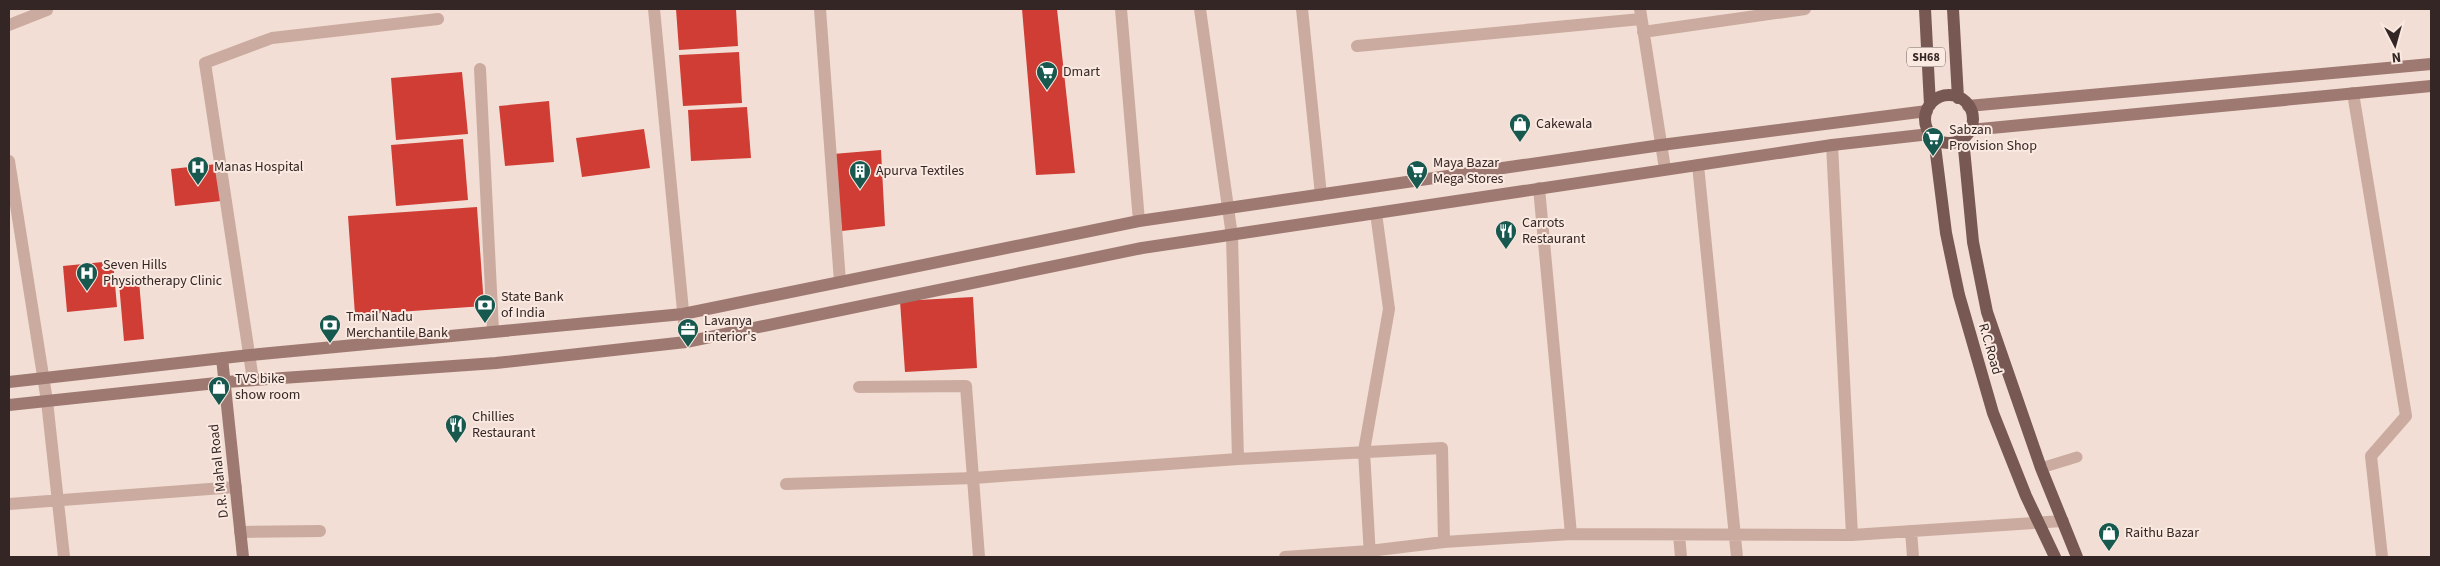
<svg xmlns="http://www.w3.org/2000/svg" width="2440" height="566" font-family="'Source Sans 3',sans-serif">
<style>
.building{fill:#d03d35}
.lines{fill:none;stroke-linecap:round;stroke-linejoin:round}
.lane{stroke:#cbaba0;stroke-width:11}
.street{stroke:#cbaba0;stroke-width:12}
.secondary{stroke:#9e7972;stroke-width:12}
.primary{stroke:#775853;stroke-width:12}
.labels{text-anchor:middle;dominant-baseline:central;stroke-width:4;stroke-linejoin:round;paint-order:stroke}
.shield{fill:#fae9e1;stroke:#6f605d;stroke-width:1}
.shield-label{font-size:12px;font-weight:bold;fill:#342624}
.poi-label{font-size:14px;fill:#342624;stroke:#fae9e1;text-anchor:start}
.street-label{font-size:14px;fill:#342624;stroke:#fae9e1}
</style>
<rect width="100%" height="100%" fill="#f2ded4"/>
<path class="building" d="M676,9H736L738,46L679,50Z
M1022,9H1057L1075,173L1036,175Z
M739,52L742,103L683,106L679,55Z
M462,72L468,134L396,140L391,78Z
M549,101L554,162L505,166L499,106Z
M747,107L751,158L691,161L688,110Z
M644,129L650,168L582,177L576,138Z
M463,139L468,200L396,206L391,145Z
M881,150L885,226L842,231L833,154Z
M217,164L221,201L175,206L171,169Z
M477,207L484,306L355,315L348,216Z
M113,261L117,307L67,312L63,266Z
M139,281L144,339L124,341L119,283Z
M973,297L977,368L905,372L900,301Z"/>
<g class="lines">
<path class="lane" d="M2041,468L2077,457"/>
<path class="street" d="M654,9L686,342
M820,9L840,282
M1121,9L1139,221
M1200,9L1232,236L1238,459
M1302,9L1321,195
M1640,9L1665,169
M9,25L47,10
M1643,32L1805,9
M1357,46L1641,19
M480,69L493,331
M2353,93L2406,416L2371,456L2382,557
M1832,145L1852,535
M9,161L15,199L9,200
M1698,165L1737,557
M1539,188L1571,534
M15,199L47,401L64,557
M253,380L205,63L272,38L438,19
M859,387L966,386L979,557
M786,484L974,478L1238,459L1442,448L1444,542
M9,504L236,487
M1911,531L1913,557
M240,532L320,531
M1679,535L1681,557
M1285,557L1369,551L1444,542L1571,534L1852,535L2063,521
M1370,557L1364,451L1389,309L1376,213"/>
<path class="secondary" d="M1968,106L2431,64
M1970,130L2431,86
M222,358L243,557
M9,382L250,355L683,314L1139,221L1661,145L1927,111
M9,405L226,382L496,363L686,342L1142,248L1832,145L1930,134"/>
<path class="primary" d="M1925,9L1930,105
M1953,9L1958,98
M1925 119a24 24 0 1 1 48 0a24 24 0 1 1-48 0Z
M1934,138L1946,233L1959,295L1993,413L2026,496L2055,557
M1963,138L1973,242L1987,312L2041,468L2077,557"/>
</g>
<defs>
<g id="supermarket-pin" transform="scale(1.125)"><path d="M0 17L-7.5 6A9.5 9.5 0 1 1 7.5 6Z" fill="#17584f" stroke="#fae9e1"/><path d="M-6-5.5h2.5l.6 2H6L4.5 2H-2.5L-4.4-4H-6ZM-1.5 3.2a1.3 1.3 0 1 0 .1 0ZM3 3.2a1.3 1.3 0 1 0 .1 0Z" fill="#fff"/></g>
<g id="shop-pin" transform="scale(1.125)"><path d="M0 17L-7.5 6A9.5 9.5 0 1 1 7.5 6Z" fill="#17584f" stroke="#fae9e1"/><path d="M-5-2.5h2.3a2.7 3.5 0 0 1 5.4 0H5L5.5 6h-11ZM-1.5-2.5h3a1.5 2.3 0 0 0-3 0Z" fill="#fff"/></g>
<g id="hospital-pin" transform="scale(1.125)"><path d="M0 17L-7.5 6A9.5 9.5 0 1 1 7.5 6Z" fill="#17584f" stroke="#fae9e1"/><path d="M-5-5h3v3.5h4V-5h3V5h-3V1.5h-4V5h-3Z" fill="#fff"/></g>
<g id="building-pin" transform="scale(1.125)"><path d="M0 17L-7.5 6A9.5 9.5 0 1 1 7.5 6Z" fill="#17584f" stroke="#fae9e1"/><path d="M-4-6H4V6H1V3H-1V6H-4ZM-2.5-4.3h1.7v1.8h-1.7ZM.8-4.3h1.7v1.8H.8ZM-2.5-1h1.7V.8h-1.7ZM.8-1h1.7V.8H.8Z" fill="#fff"/></g>
<g id="restaurant-pin" transform="scale(1.125)"><path d="M0 17L-7.5 6A9.5 9.5 0 1 1 7.5 6Z" fill="#17584f" stroke="#fae9e1"/><path d="M-5-6h1v4h1v-4h1v4h1v-4h1v5L-1.5 .5V6h-2V.5L-5-1ZM5-6V6H3V1.5H1.5Q1.5-4 5-6Z" fill="#fff"/></g>
<g id="bank-pin" transform="scale(1.125)"><path d="M0 17L-7.5 6A9.5 9.5 0 1 1 7.5 6Z" fill="#17584f" stroke="#fae9e1"/><path d="M-6-4H6V4H-6ZM0-2.3a2.3 2.3 0 1 0 0 4.6a2.3 2.3 0 1 0 0-4.6Z" fill="#fff"/></g>
<g id="office-pin" transform="scale(1.125)"><path d="M0 17L-7.5 6A9.5 9.5 0 1 1 7.5 6Z" fill="#17584f" stroke="#fae9e1"/><path d="M-6-3h4V-5.5h4V-3h4V5H-6ZM-1-4.5V-3h2v-1.5ZM-6 0V1H6V0Z" fill="#fff"/></g>
</defs>
<g fill-rule="evenodd">
<use href="#supermarket-pin" x="1047" y="72"/>
<use href="#shop-pin" x="1520" y="124"/>
<use href="#supermarket-pin" x="1933" y="138"/>
<use href="#hospital-pin" x="198" y="167"/>
<use href="#building-pin" x="860" y="171"/>
<use href="#supermarket-pin" x="1417" y="171"/>
<use href="#restaurant-pin" x="1506" y="231"/>
<use href="#hospital-pin" x="87" y="273"/>
<use href="#bank-pin" x="485" y="305"/>
<use href="#bank-pin" x="330" y="325"/>
<use href="#office-pin" x="688" y="329"/>
<use href="#shop-pin" x="219" y="387"/>
<use href="#restaurant-pin" x="456" y="425"/>
<use href="#shop-pin" x="2109" y="533"/>
</g>
<g class="labels">
<rect class="shield" x="1907" y="47.5" width="38" height="19" rx="4"/>
<g class="shield-label">
<text x="1926" y="57">SH68</text>
</g>
<g class="poi-label">
<text x="1063" y="72">Dmart</text>
<text x="1536" y="124">Cakewala</text>
<text x="1949" y="130">Sabzan<tspan x="1949" dy="16">Provision Shop</tspan></text>
<text x="1433" y="163">Maya Bazar<tspan x="1433" dy="16">Mega Stores</tspan></text>
<text x="214" y="167">Manas Hospital</text>
<text x="876" y="171">Apurva Textiles</text>
<text x="1522" y="223">Carrots<tspan x="1522" dy="16">Restaurant</tspan></text>
<text x="103" y="265">Seven Hills<tspan x="103" dy="16">Physiotherapy Clinic</tspan></text>
<text x="501" y="297">State Bank<tspan x="501" dy="16">of India</tspan></text>
<text x="346" y="317">Tmail Nadu<tspan x="346" dy="16">Merchantile Bank</tspan></text>
<text x="704" y="321">Lavanya<tspan x="704" dy="16">interior's</tspan></text>
<text x="235" y="379">TVS bike<tspan x="235" dy="16">show room</tspan></text>
<text x="472" y="417">Chillies<tspan x="472" dy="16">Restaurant</tspan></text>
<text x="2125" y="533">Raithu Bazar</text>
</g>
<g class="street-label">
<text transform="translate(1990 349) rotate(74)">R.C.Road</text>
<text transform="translate(219 471) rotate(-96)">D.R. Mahal Road</text>
</g>
</g>
<rect width="2440" height="566" fill="none" stroke="#342624" stroke-width="20"/>
<g transform="translate(2395 45) rotate(174)" stroke="#fae9e1" stroke-width="4" paint-order="stroke">
<path d="M0-4L9 19L0 12L-9 19Z" fill="#342624"/>
<text y="-8" font-size="14" font-weight="bold" text-anchor="middle" fill="#342624">N</text>
</g>
</svg>
